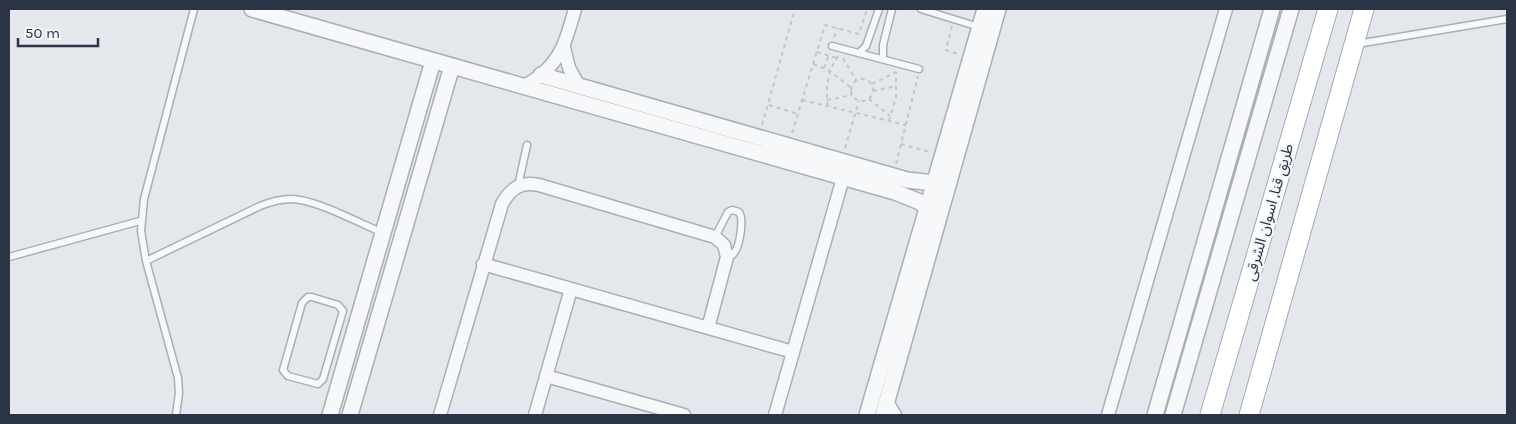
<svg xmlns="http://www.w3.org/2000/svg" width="1516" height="424" font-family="Karla,'Noto Sans Arabic',sans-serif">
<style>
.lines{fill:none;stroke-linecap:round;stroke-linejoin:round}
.service-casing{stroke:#a9aeb7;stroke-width:9}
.minor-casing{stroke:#a9aeb7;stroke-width:15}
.tertiary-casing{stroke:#a9aeb7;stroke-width:18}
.primary-casing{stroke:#a3abb8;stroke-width:21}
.path{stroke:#c2c5cb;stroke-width:2;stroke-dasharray:4 4;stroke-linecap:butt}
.service{stroke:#f7f8fa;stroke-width:6}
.minor{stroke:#f7f8fa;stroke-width:12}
.tertiary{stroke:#f7f8fa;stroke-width:15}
.primary{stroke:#fff;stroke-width:19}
.labels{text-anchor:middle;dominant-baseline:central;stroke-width:4.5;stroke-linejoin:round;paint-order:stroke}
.street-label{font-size:15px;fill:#2b3445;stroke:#f4f6f9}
</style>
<rect width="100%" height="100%" fill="#e4e7ec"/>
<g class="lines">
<g class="service-casing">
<path id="service" d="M921,9L979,27
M1357,44L1507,19
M832,46L919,69
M859,53L866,46L879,9
M883,59V45L892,9
M518,186L527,145
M715,237L728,212L732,210L739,212C744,219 740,246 734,253C732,256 731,256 727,257
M9,257L140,221
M146,261L260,206C270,202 280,199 291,199C315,199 359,223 383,233
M308,297H312L338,305L343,311L323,379L318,384L288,376L283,370L302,303Z
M176,415L179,393L178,378L146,261L141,231L144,199L194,9"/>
</g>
<g class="minor-casing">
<path id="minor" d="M564,47L569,68L579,86
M523,87C560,66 564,47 575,9
M483,264L793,352
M546,376L684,415
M887,402L895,415
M440,415L502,204C511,188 521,181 539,185L715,237L724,245L727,257L708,328
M535,415L571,289
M775,415L843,178
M1108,415L1226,9"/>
</g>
<g class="tertiary-casing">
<path id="tertiary" d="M252,9L895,192L920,202L938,219
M541,75L907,180L934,183L949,182
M330,415L433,61
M350,415L452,66
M867,415L985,9
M883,415L998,9
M1155,415L1272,9
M1173,415L1291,9"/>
</g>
<g class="primary-casing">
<path id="primary" d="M1210,415L1328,9
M1249,415L1364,9"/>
</g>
<path class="path" d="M952,26L946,50L958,54
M834,37L838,28
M817,52L836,58
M843,58L856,80
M813,64L830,71L850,87
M824,68L829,54
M851 90a11 11 0 1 1 22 0a11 11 0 1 1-22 0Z
M872,84L896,72
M873,91L897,86
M869,99L890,116
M802,100L906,125
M827,100L852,95
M769,105L798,114
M828,106C825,88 828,71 838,56
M889,121L896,97V72
M762,125L795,9
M792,133L825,25L859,34L867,9
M901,144L930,152
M845,148L859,101
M896,164L918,76"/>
<use href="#service" class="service"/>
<use href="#minor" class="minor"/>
<use href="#tertiary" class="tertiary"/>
<use href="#primary" class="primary"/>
</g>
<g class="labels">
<g class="street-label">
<text transform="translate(1269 212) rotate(-74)">طريق قنا, اسوان الشرقى</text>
</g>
</g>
<rect width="1516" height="424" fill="none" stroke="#2b3445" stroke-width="20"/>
<path d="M18 38v8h80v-8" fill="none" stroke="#2b3445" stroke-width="2.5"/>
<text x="25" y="38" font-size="15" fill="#2b3445" stroke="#f4f6f9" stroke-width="4" paint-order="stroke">50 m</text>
</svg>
